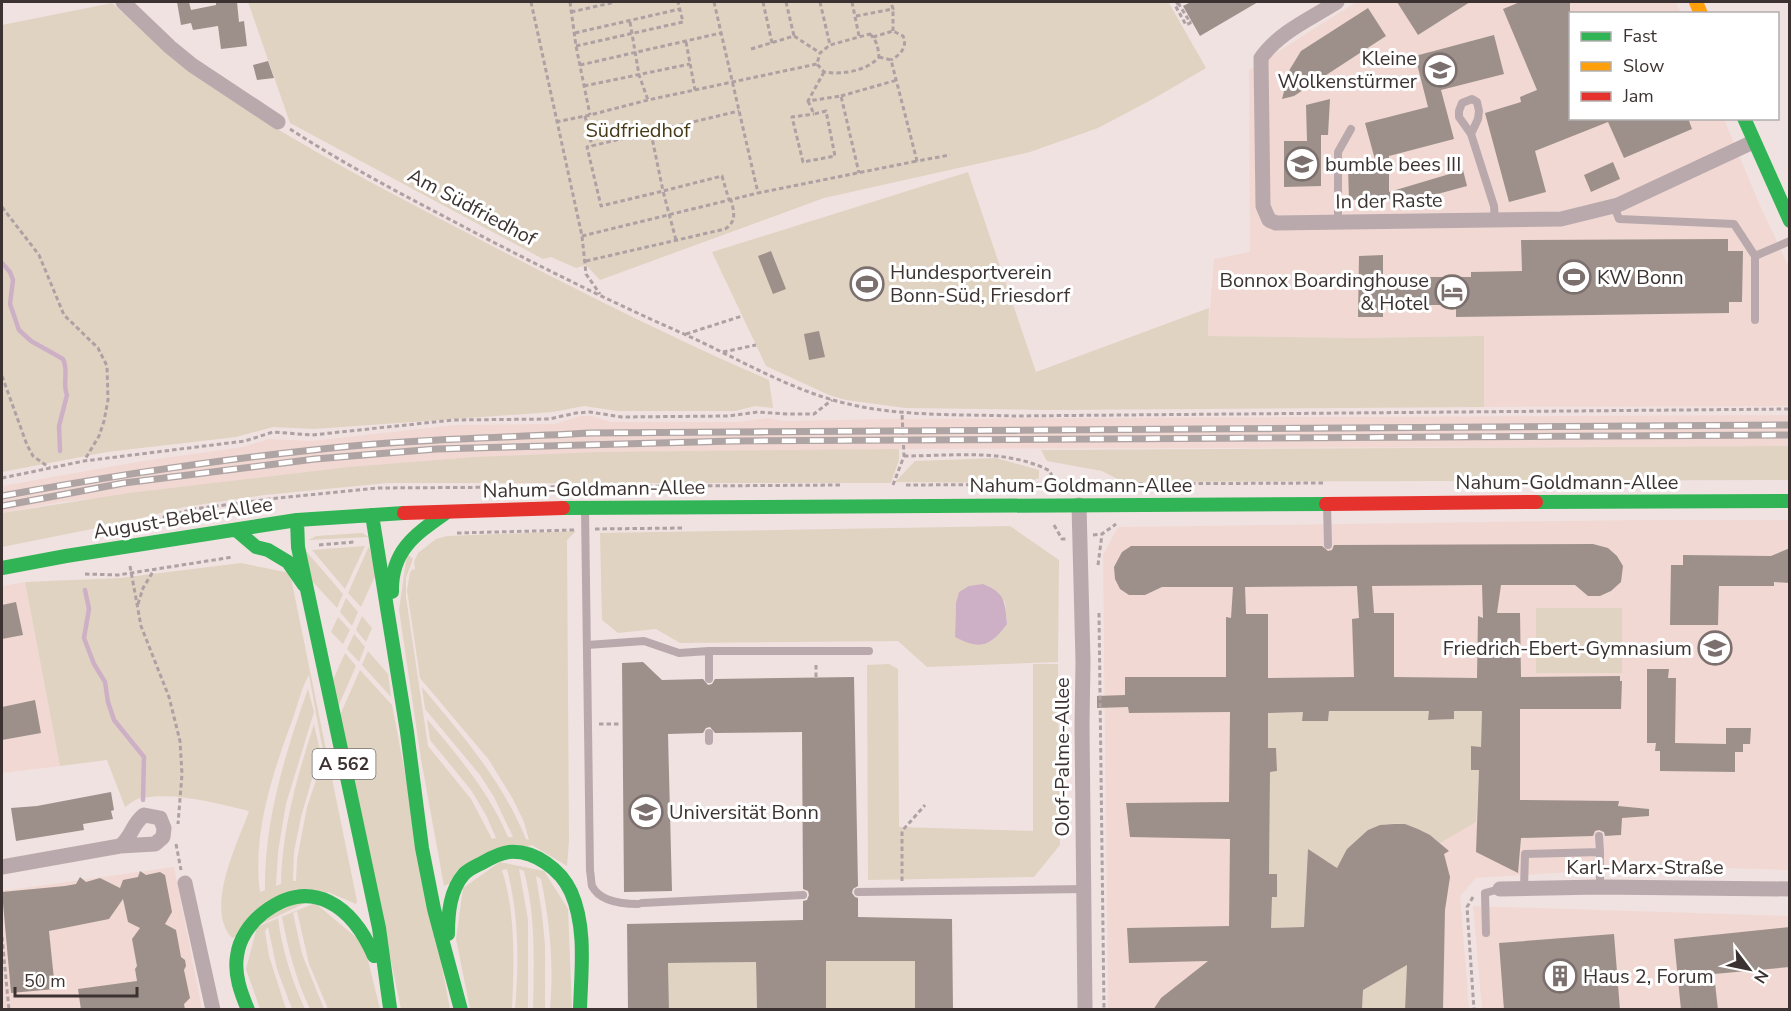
<svg xmlns="http://www.w3.org/2000/svg" width="1791" height="1011" font-family="'Nunito Sans',sans-serif">
<style>
.built{fill:#f1d8d3}
.green{fill:#e0d3c2;fill-rule:evenodd}
.water{fill:#ceb0c6}
.lines{fill:none;stroke-linecap:round;stroke-linejoin:round}
.stream{stroke:#ceb0c6;stroke-width:4.5}
.building{fill:#9d908a;fill-rule:evenodd}
.path{stroke:#aea1a4;stroke-width:3;stroke-dasharray:4.5 3;stroke-linecap:butt}
.lane{stroke:#b9a9ac;stroke-width:8}
.street{stroke:#b9a9ac;stroke-width:15}
.fast{stroke:#30b455;stroke-width:14}
.slow{stroke:#ff9f0a;stroke-width:14}
.jam{stroke:#e5322d;stroke-width:14}
.rail-casing{stroke:#afa4a4;stroke-width:7}
.rail{stroke:#fff;stroke-width:4.5;stroke-dasharray:14;stroke-linecap:butt}
.labels{text-anchor:middle;dominant-baseline:central;stroke-width:6;stroke-linejoin:round;paint-order:stroke}
.shield{fill:#fff;stroke:#76706f;stroke-width:1.5}
.shield-label{font-size:18px;font-weight:bold;fill:#3c3231}
.poi-label{font-size:20px;fill:#3c3231;stroke:#fff;text-anchor:start}
.park-label{font-size:20px;fill:#473915;stroke:#fff}
.street-label{font-size:20px;fill:#3c3231;stroke:#fff}
</style>
<rect width="100%" height="100%" fill="#f0e2e0"/>
<path class="built" d="M1356,2H1676L1681,13L1570,14V118L1724,119L1757,199L1789,267V406L1484,407V336L1358,338L1208,336L1214,259L1250,252L1249,70Z
M1789,415V446L899,449L548,455L61,502L2,513V486L143,461L243,447L269,439L311,441L455,425L555,424L580,416H591L611,422H737L768,418L784,421L897,419Z
M1641,520H1789V870L1665,866L1476,878L1460,896L1469,1009H1108L1103,555L1118,527Z
M25,582L60,766L2,773V586Z
M174,867L202,1009H2V891Z
M1473,906L1789,916V1009H1482Z"/>
<path class="green" d="M248,2H1171L1169,3L1206,68L1153,99L1098,128L1030,152L824,198L600,280L586,265L576,268L551,257L543,259L290,123Z
M112,3C137,25 160,49 187,69C282,139 391,193 496,248C586,294 676,340 769,380L773,408L755,406L735,411H617L584,406L553,412L314,429L273,427L236,437L107,452L2,472V25Z
M968,172L1036,372L1209,308L1208,336L1358,338L1484,336V407L1049,410L905,408L846,400L829,395L766,366L712,252Z
M1789,446V480L1123,482L1102,471L1047,461L1041,450Z
M899,449V460L891,483H388L264,495L184,507L122,523L2,547V513L129,493L349,467L476,457L599,452Z
M996,458L1039,470V478L1024,483L895,482L915,461Z
M1010,526L1059,560L1058,662L927,667L898,641L680,643L656,629L618,633L602,620L600,533ZM1005,601L1007,624L999,634L955,637L956,603Z
M576,531L567,540L569,841L567,866L532,845L444,886L421,759L399,610L407,554L413,559L406,578V597L428,746L471,799L492,839L496,838L486,815L471,790L430,740L427,719C458,756 489,792 508,837H513L494,797L480,775L425,709L422,687C463,736 501,779 526,839L529,840L524,822L513,799L489,760L420,678L407,590L410,572L413,569L415,570L414,562L418,553L436,539L447,536Z
M362,533L369,537L308,540L316,536Z
M365,546L345,589L312,550Z
M369,546L376,574L361,607L348,593Z
M306,551L343,594L337,608L312,581Z
M241,563L290,573L357,901L356,904L328,892L232,938C204,908 238,843 249,811C215,803 177,792 141,798C135,799 130,804 125,807L107,760L60,766L25,582L120,578ZM309,675L324,757L307,807L297,860L296,881H293L294,852L301,817L320,751L314,724C297,777 282,829 281,884L276,886L278,852L286,804L314,712L308,689C285,754 264,821 265,890L260,892C252,834 273,772 293,718C298,704 302,686 309,675Z
M346,598L358,612L352,626L340,612Z
M1536,608H1622V673H1536Z
M362,616L372,628L366,642L356,630Z
M338,617L350,630L343,644L331,632Z
M354,634L365,647L359,662L347,649Z
M368,651L388,674L391,697L362,665Z
M345,653L356,666L338,707L333,680Z
M889,664L898,669L899,827L1033,831V664H1058L1060,845L1034,877L868,880L867,665Z
M360,670L392,705L450,1009H401L340,715Z
M1329,711H1429V720L1454,719V711H1482L1481,747L1471,746V769L1479,770L1476,822L1440,843C1398,808 1361,822 1337,868L1308,849L1304,927L1271,928L1272,897H1277V874H1269L1270,772L1277,771L1276,748H1268V713L1303,712V721H1328Z
M500,862L544,871L568,909L572,1009H550C554,965 550,923 541,879L536,876L542,914L545,945V1009H533C534,963 536,917 524,871L519,869L528,920V1009H515C519,962 519,916 507,869L502,870C516,915 514,963 512,1009H470L456,939L463,888Z
M315,903L364,944L380,1009H328L309,964L297,911L293,913L302,954L324,1009H310C296,980 288,949 282,917L278,918C282,950 292,981 305,1009H292L277,969L268,927L265,931L269,956L286,1009H260L246,969L257,927Z
M826,961H915V1009H826Z
M756,962L757,1009H669L668,963Z
M1407,965L1405,1009L1362,1010L1363,990Z"/>
<path class="water" d="M983,584C1005,593 1005,601 1007,624C990,647 980,650 955,637L956,603L959,592L969,586Z"/>
<g class="lines">
<path class="stream" d="M2,263L10,272L13,280L10,304L19,330L31,341L63,359C69,371 62,383 67,395L59,426L60,451
M85,590L89,609L84,638L94,664L105,682L108,702L114,720L144,757L143,800"/>
</g>
<path class="building" d="M177,2H189L191,10L216,5V2H237L239,22L244,21L247,46L221,49L218,26L193,30L191,23L181,25Z
M1191,2H1258L1200,36L1183,6Z
M1397,2H1470L1418,35Z
M1520,2H1570V118H1688L1692,129L1624,158L1608,122L1535,151L1546,192L1509,202L1485,113L1521,102L1520,97L1537,90L1503,9Z
M1368,8L1386,36L1294,96L1282,99L1290,69L1301,51Z
M1494,35L1504,74L1441,90L1454,139L1389,156V192L1463,170L1467,186L1408,202L1407,199L1349,200L1348,167H1377L1365,123L1428,107L1415,56Z
M268,61L274,78L257,80L253,65Z
M1330,99L1328,135H1321V186L1284,187V141H1307L1306,105Z
M1613,162L1620,179L1591,192L1584,175Z
M1728,239V251H1743L1742,302H1729V313L1456,317V305H1383V317H1358L1359,256L1383,255V277H1471V272L1522,271L1521,240Z
M771,251L786,289L773,294L758,256Z
M819,331L825,357L809,360L804,334Z
M1593,544L1608,548L1617,556L1623,566L1621,582L1611,591L1600,596H1588L1575,585H1501L1497,613H1520L1521,677L1620,676V681H1622L1621,709H1520V800L1619,801L1618,806L1649,809V816L1622,818L1621,835L1605,836L1604,832L1599,830L1595,831L1593,836L1521,838L1518,873L1476,852L1479,770H1471V746L1481,747L1482,711H1454V719L1428,720L1429,711H1329L1328,721H1302L1303,712L1268,713V748H1276L1277,771L1270,772L1269,874H1277V897H1272L1271,928L1304,927L1308,849L1337,868L1347,849L1368,830L1380,825L1394,824H1405L1418,829L1430,835L1449,851L1444,854L1450,877L1445,910L1443,1010H1405L1407,965L1363,990L1362,1010H1153L1161,998L1208,961L1129,963L1127,928L1229,926L1230,839L1130,837L1126,803L1229,802L1230,712L1129,713L1128,707L1097,708V696L1125,695V677H1226V617L1231,618L1233,587H1162L1145,595H1129L1120,589L1115,579L1114,567L1122,552L1131,546H1322L1328,551L1332,550L1334,545ZM1482,585L1483,618L1478,616L1477,678L1394,677V613H1374L1372,586ZM1357,586L1359,618L1352,619L1354,677L1268,678V614H1246L1245,587Z
M1790,548V583L1774,582V586H1719L1718,625H1670L1671,565H1683V555L1771,556Z
M16,602L23,635L2,639V605Z
M643,662L662,680L703,679L708,685L712,684L715,679L854,677L858,886L853,889L852,893L855,897L858,898V917L952,919L953,1010H915V961H826V1010H757L756,962L668,963L669,1010H628L627,924L803,920V901L807,900L809,895L808,891L803,889L802,732L715,733L710,727L706,728L703,733L668,734L672,891L624,892L622,663Z
M1647,669H1669L1668,678H1676L1675,743L1726,744V728H1751L1750,744H1743V752H1735V772L1660,771V751H1655L1656,743H1647Z
M35,700L41,733L2,740V707Z
M111,792L114,810L111,811L113,819L83,824L84,830L16,841L11,808L37,806Z
M140,871L146,875L160,872L165,875L172,912L165,924L176,930L181,957L185,960L186,966L184,970L190,998L184,1004L185,1010H81L78,989L137,981L135,969L137,966L132,939L140,928L128,922L123,899L109,919L49,931L55,989L11,993L2,892L65,886L76,884L80,877L86,882L100,878L120,888L123,880L138,877Z
M1790,927V967L1714,974L1718,1010H1681L1674,939Z
M1614,934L1620,1010H1504L1499,943Z"/>
<g class="lines">
<path class="path" d="M531,2L582,236L586,274L600,294
M570,2L576,46L590,115
M714,2L758,193L917,161
M763,2L772,43
M786,2L794,36
M820,2L830,45
M852,2L859,36
M1180,2L1175,5L1186,25L1192,22
M1178,3L1190,22L1191,21
M571,12L615,2
M856,16L893,9L891,2
M630,22L639,75L648,100
M893,31V9
M575,33L680,9
M870,34C877,41 878,47 879,57C867,71 842,75 824,72L817,64L820,53L830,45Z
M873,37L893,31L903,36C908,47 900,55 891,60
M686,42L695,90
M576,46L683,22L678,2
M751,49L794,36L820,53
M879,57L891,60L917,161L950,155
M580,65L721,33
M824,72L808,101L841,96L859,173
M584,86L690,64
M841,96L897,80
M808,101L814,114L826,111L835,156L803,162L792,117L814,114
M585,116L592,146
M556,122L590,115L648,100L817,64
M290,129C347,166 407,197 468,229C539,266 611,302 684,334C733,356 781,385 833,400C891,417 953,414 1013,416L1790,409
M651,133L663,191L722,176L729,200
M2,207L39,255L64,315L98,348L107,366L108,400L104,421L99,436L84,461
M582,236L758,193
M676,240L663,191L601,206L587,147L739,111
M586,261L725,229C737,222 734,211 731,200
M686,334L742,316
M723,352L756,345
M2,376L27,445L33,456L50,468
M904,456C953,456 1006,448 1050,471L1054,483
M2,478L84,461L245,441L273,432L312,435L453,420L549,419L576,413L590,412L622,417L728,416L758,412L788,414H814L832,400
M893,485L904,456L902,413
M906,485L1323,483
M141,523L194,509L278,498L378,488L843,485
M1054,525L1062,539H1066
M595,529L682,528
M457,533L574,530
M1093,535L1102,534L1116,524
M319,545L354,542
M1098,565L1102,534
M130,566L141,626L169,697L180,741L182,774L178,824
M85,574L118,575L233,557
M138,604L143,588L154,570
M1099,613L1104,1010
M816,677V662
M599,724H621
M176,844L181,870
M902,881V831L925,805
M1473,897L1467,907L1474,1010
M2,937L9,1010"/>
<path class="lane" d="M1471,134L1478,119L1479,111L1477,102L1472,99L1462,103L1459,111V117L1471,134L1494,206L1495,221
M1614,206L1619,219L1734,224L1755,256
M1338,223V152L1351,129
M1755,320V256L1790,241
M1327,505L1328,545
M585,510L590,871C591,875 591,882 592,886C600,902 622,904 638,904
M587,645L644,641L679,653L709,651H869
M709,651V679
M709,733V741
M1599,836L1600,852
M1524,888L1525,854L1600,852V887
M858,892L1084,889
M642,903L803,895
M1486,933L1485,893L1500,889"/>
<path class="street" d="M123,2L170,47L192,65L278,122
M1337,2C1312,18 1279,32 1261,58L1263,206L1269,220L1276,223L1561,219L1618,205L1753,142
M1079,505L1083,661L1082,726L1085,1010
M2,867L120,846L155,844L163,837L164,828L160,818L144,815C131,825 133,836 120,846
M185,883L213,1010
M1500,889L1600,887L1790,889"/>
<path class="fast" d="M1744,118L1790,221
M1536,502L1790,501
M563,508L1326,504
M372,515L407,732L422,848L434,909L461,1010
M297,520L298,547L379,928L390,1008
M236,530L256,547L268,550L288,562L304,585
M2,568L66,556L297,520L404,513
M392,592C391,550 416,534 447,512
M448,934C448,913 450,890 464,874C469,869 474,867 480,864C489,859 499,853 509,852C535,850 561,870 571,892C587,928 581,972 580,1010
M248,1010C241,993 234,975 237,956C239,939 250,923 263,913C312,875 353,907 374,956"/>
<path class="slow" d="M1696,2L1701,14"/>
<path class="jam" d="M1326,504L1536,502
M404,513L563,508"/>
<g class="rail-casing">
<path id="rail" d="M2,496C105,477 209,461 313,450C406,439 499,438 591,433L1790,425
M2,506L124,483L315,459L436,449L734,441L1790,435"/>
</g>
<use href="#rail" class="rail"/>
</g>
<defs>
<g id="school-ring" transform="scale(1.725)"><circle r="9.5" fill="#fff" stroke="#7b706e" stroke-width="1.5"/><path d="M0-5L7-2L0 1L-7-2ZM-4 1L0 2.5L4 1V4Q0 6-4 4Z" fill="#7b706e"/></g>
<g id="stadium-ring" transform="scale(1.725)"><circle r="9.5" fill="#fff" stroke="#7b706e" stroke-width="1.5"/><path d="M0-5a6.5 5 0 1 0 0 10a6.5 5 0 1 0 0-10ZM-3.5-1.8h7v3.6h-7Z" fill="#7b706e"/></g>
<g id="hotel-ring" transform="scale(1.725)"><circle r="9.5" fill="#fff" stroke="#7b706e" stroke-width="1.5"/><path d="M-6-4.5h1.5V1H6V5H4.5V3h-9V5H-6ZM-4 0a1.8 1.8 0 1 1 3.6 0ZM.5 0V-2.5h3Q6-2.5 6 0Z" fill="#7b706e"/></g>
<g id="university-ring" transform="scale(1.725)"><circle r="9.5" fill="#fff" stroke="#7b706e" stroke-width="1.5"/><path d="M0-5L7-2L0 1L-7-2ZM-4 1L0 2.5L4 1V4Q0 6-4 4Z" fill="#7b706e"/></g>
<g id="building-ring" transform="scale(1.725)"><circle r="9.5" fill="#fff" stroke="#7b706e" stroke-width="1.5"/><path d="M-4-6H4V6H1V3H-1V6H-4ZM-2.5-4.3h1.7v1.8h-1.7ZM.8-4.3h1.7v1.8H.8ZM-2.5-1h1.7V.8h-1.7ZM.8-1h1.7V.8H.8Z" fill="#7b706e"/></g>
</defs>
<g fill-rule="evenodd">
<use href="#school-ring" x="1440" y="70"/>
<use href="#school-ring" x="1302" y="164"/>
<use href="#stadium-ring" x="1574" y="277"/>
<use href="#stadium-ring" x="867" y="284"/>
<use href="#hotel-ring" x="1452" y="292"/>
<use href="#school-ring" x="1715" y="648"/>
<use href="#university-ring" x="646" y="812"/>
<use href="#building-ring" x="1560" y="976"/>
</g>
<g class="labels">
<rect class="shield" x="312.5" y="749" width="63" height="30" rx="4.5"/>
<g class="shield-label">
<text x="344" y="764">A 562</text>
</g>
<g class="poi-label">
<text x="1417" y="58" text-anchor="end">Kleine<tspan x="1417" dy="23">Wolkenstürmer</tspan></text>
<text x="1325" y="164">bumble bees III</text>
<text x="890" y="272">Hundesportverein<tspan x="890" dy="23">Bonn-Süd, Friesdorf</tspan></text>
<text x="1597" y="277">KW Bonn</text>
<text x="1429" y="280" text-anchor="end">Bonnox Boardinghouse<tspan x="1429" dy="23">&amp; Hotel</tspan></text>
<text x="1692" y="648" text-anchor="end">Friedrich-Ebert-Gymnasium</text>
<text x="669" y="812">Universität Bonn</text>
<text x="1583" y="976">Haus 2, Forum</text>
</g>
<g class="park-label">
<text x="638" y="130">Südfriedhof</text>
</g>
<g class="street-label">
<text transform="translate(1389 201) rotate(-1)">In der Raste</text>
<text transform="translate(472 207) rotate(28)">Am Südfriedhof</text>
<text x="1567" y="482">Nahum-Goldmann-Allee</text>
<text x="1081" y="485">Nahum-Goldmann-Allee</text>
<text transform="translate(594 489) rotate(-1)">Nahum-Goldmann-Allee</text>
<text transform="translate(183 518) rotate(-9)">August-Bebel-Allee</text>
<text transform="translate(1062 757) rotate(-90)">Olof-Palme-Allee</text>
<text x="1645" y="867">Karl-Marx-Straße</text>
</g>
</g>
<rect width="1791" height="1011" fill="none" stroke="#3c3231" stroke-width="6"/>
<rect x="1569" y="12" width="210" height="108" fill="#ffffff" stroke="#b1adad" stroke-width="1.5"/>
<rect x="1581" y="32" width="30" height="9" fill="#30b455" stroke="#b1adad" stroke-width="1.5"/>
<text x="1623" y="42" font-size="18" fill="#3c3231">Fast</text>
<rect x="1581" y="62" width="30" height="9" fill="#ff9f0a" stroke="#b1adad" stroke-width="1.5"/>
<text x="1623" y="72" font-size="18" fill="#3c3231">Slow</text>
<rect x="1581" y="92" width="30" height="9" fill="#e5322d" stroke="#b1adad" stroke-width="1.5"/>
<text x="1623" y="102" font-size="18" fill="#3c3231">Jam</text>
<g transform="translate(1749 969) rotate(122)" stroke="#ffffff" stroke-width="4.5" paint-order="stroke">
<path d="M0-4.5L10 22L0 15L-10 22Z" fill="#3c3231"/>
<text y="-9" font-size="16" font-weight="bold" text-anchor="middle" fill="#3c3231">N</text>
</g>
<path d="M15 987v9h122v-9" fill="none" stroke="#3c3231" stroke-width="3"/>
<text x="24" y="987" font-size="18" fill="#3c3231" stroke="#ffffff" stroke-width="4.5" paint-order="stroke">50 m</text>
</svg>
